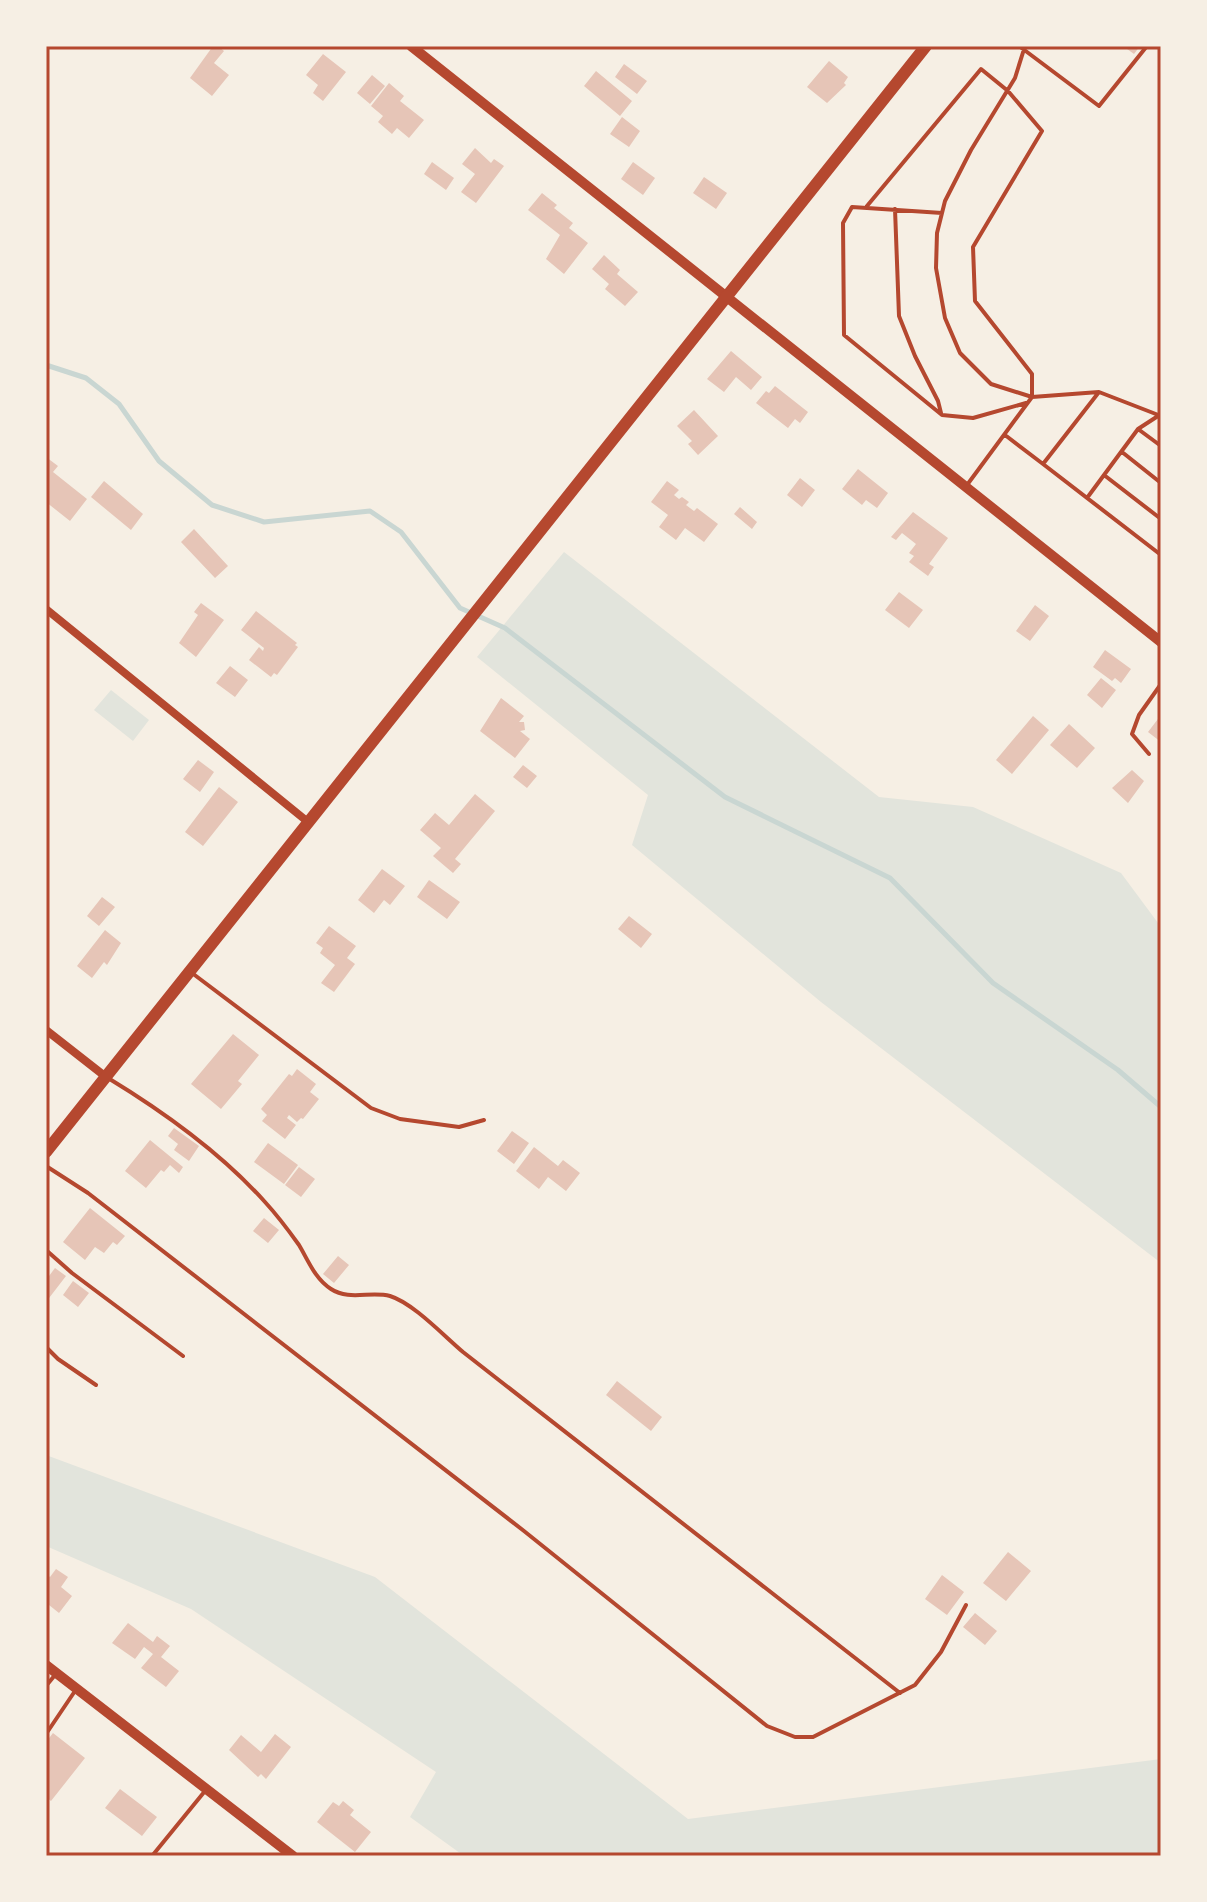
<svg xmlns="http://www.w3.org/2000/svg" width="1207" height="1902" font-family="'DejaVu Sans',sans-serif">
<style>
.green{fill:#e2e4dc}
.lines{fill:none;stroke-linecap:round;stroke-linejoin:round}
.stream{stroke:#c9d6d2;stroke-width:5}
.building{fill:#e6c5b7}
.service{stroke:#b5482f;stroke-width:4}
.minor{stroke:#b5482f;stroke-width:8}
.tertiary{stroke:#b5482f;stroke-width:10}
.secondary{stroke:#b5482f;stroke-width:12}
.neatline{fill:none;stroke:#b5482f;stroke-width:3}
</style>
<rect width="100%" height="100%" fill="#f6efe4"/>
<path class="green" d="M564,552L879,797L973,807L1121,873L1161,927V1263L821,1002L632,845L648,795L477,657Z
M111,690L149,720L133,741L94,710Z
M46,1455L375,1577L688,1819L1161,1759V1856H464L410,1817L436,1772L191,1609L46,1546Z"/>
<g class="lines">
<path class="stream" d="M46,365L86,378L119,404L159,461L212,505L264,522L370,511L401,532L460,608L505,628L725,797L890,878L993,983L1118,1070L1161,1107"/>
</g>
<path class="building" d="M213,46H218L224,51L214,63L229,75L212,96L190,78Z
M1123,46H1140L1134,54Z
M323,54L346,72L323,101L313,93L318,85L306,75Z
M829,61L848,77L844,83L846,85L827,103L807,87Z
M624,64L647,81L637,94L615,77Z
M596,71L632,101L620,116L584,86Z
M372,75L385,86L370,104L357,93Z
M389,83L404,96L400,101L424,120L409,138L397,128L392,134L378,122L383,116L371,106Z
M622,117L640,131L629,147L610,134Z
M475,148L491,163L494,159L504,166L476,203L461,192L475,174L462,164Z
M432,162L454,178L446,190L424,174Z
M633,162L655,178L643,195L621,179Z
M704,177L727,193L716,209L693,193Z
M542,193L557,205L554,208L573,223L569,228L588,243L564,274L546,259L560,235L528,210Z
M604,255L620,270L617,274L638,292L625,306L605,289L609,284L592,269Z
M731,351L762,377L751,390L736,377L724,392L707,379Z
M775,386L808,412L800,423L795,419L788,428L756,403L766,391L769,393Z
M694,410L718,436L698,455L688,444L692,441L677,426Z
M46,457L58,466L53,472L87,499L70,521L46,502Z
M858,469L888,493L877,508L866,500L862,505L842,489Z
M800,478L815,490L802,507L787,495Z
M104,481L143,514L131,530L91,497Z
M667,481L679,490L674,495L679,499L682,497L689,502L686,505L694,511L697,508L718,524L704,542L685,528L676,540L659,527L668,515L651,502Z
M740,507L757,522L752,529L734,514Z
M913,512L948,538L929,564L934,567L928,576L909,562L914,556L909,553L916,544L902,533L896,540L891,537Z
M194,529L228,566L215,578L181,542Z
M899,592L923,610L909,628L885,610Z
M201,603L224,620L196,657L179,643L198,615L194,612Z
M1035,605L1049,616L1030,641L1016,631Z
M256,611L297,643L295,645L298,647L277,675L274,673L271,677L249,660L259,647L263,651L264,648L241,630Z
M1105,650L1131,669L1121,683L1115,678L1112,681L1093,667Z
M230,666L248,680L235,697L216,683Z
M1101,678L1116,690L1102,708L1087,695Z
M501,698L524,716L519,722H524L525,730L520,731L530,739L515,758L480,731Z
M1161,715V742L1148,732Z
M1033,716L1049,730L1012,774L996,760Z
M1069,724L1095,748L1077,768L1050,745Z
M198,760L214,772L200,792L183,779Z
M523,765L537,776L527,788L513,777Z
M1132,770L1144,781L1128,803L1112,788Z
M219,787L238,802L203,846L185,832Z
M475,794L495,811L455,859L461,864L453,873L433,856L441,848L420,830L435,813L449,825Z
M382,869L405,886L390,905L384,900L374,913L358,900Z
M429,880L460,902L447,919L417,897Z
M102,897L115,907L99,926L87,916Z
M629,916L652,934L641,948L618,929Z
M329,926L356,946L347,958L355,964L334,992L321,983L335,965L320,953L323,948L316,943Z
M105,930L121,943L107,965L104,962L92,978L77,966Z
M233,1034L259,1055L238,1081L242,1084L221,1109L191,1084Z
M297,1069L316,1084L310,1092L319,1099L303,1119L301,1118L297,1122L289,1115L287,1118L296,1125L285,1139L262,1121L267,1115L261,1109L289,1074L292,1076Z
M174,1128L199,1146L189,1161L174,1150L178,1144L168,1136Z
M512,1131L529,1143L514,1164L497,1151Z
M150,1140L183,1167L179,1173L170,1165L164,1172L161,1170L146,1188L125,1171Z
M268,1143L298,1165L284,1184L254,1162Z
M534,1147L558,1166L563,1160L580,1173L566,1191L548,1177L539,1189L516,1171Z
M299,1167L315,1179L301,1197L285,1185Z
M90,1208L125,1236L117,1245L113,1242L104,1253L95,1247L85,1260L63,1242Z
M264,1218L279,1230L268,1243L253,1231Z
M338,1256L349,1265L334,1283L323,1274Z
M55,1268L66,1276L46,1302V1280Z
M73,1281L89,1293L78,1307L63,1295Z
M617,1381L662,1417L651,1431L606,1395Z
M1008,1552L1031,1571L1006,1601L983,1583Z
M56,1569L68,1577L61,1587L72,1596L59,1613L49,1605L46,1610V1574L50,1577Z
M942,1575L964,1592L947,1615L925,1599Z
M975,1613L997,1631L985,1645L963,1627Z
M128,1623L153,1642L157,1636L170,1646L161,1657L179,1671L166,1687L141,1668L153,1654L144,1647L135,1659L112,1643Z
M53,1733L85,1758L51,1801L46,1797V1742Z
M275,1734L291,1747L266,1779L261,1774L258,1777L229,1750L241,1735L261,1752Z
M120,1789L157,1817L142,1836L105,1808Z
M343,1801L354,1810L350,1815L371,1832L355,1852L317,1822L333,1802L339,1806Z"/>
<g class="lines">
<path class="service" d="M1019,46L1099,106L1147,46
M1025,46L1015,78L971,150L945,201L937,233L936,268L945,318L960,353L991,384L1032,397L1099,392L1161,416
M867,206L981,69L1008,91L1042,131L973,247L975,301L1032,374V397L967,485
M895,209L899,316L915,356L938,401L941,413
M942,213L852,207L843,223L844,335L942,415L973,418L1026,403
M1099,392L1043,464L1161,555
M1138,429L1161,446
M1005,435L1043,464
M1122,452L1161,483
M1104,475L1161,519
M1087,498L1138,429L1158,416
M1149,754L1132,734L1139,715L1161,684
M192,973L371,1108L400,1119L459,1127L484,1120
M108,1078C164,1112 221,1153 265,1202C277,1215 289,1231 299,1245C308,1260 315,1279 331,1289C349,1301 370,1291 390,1296C413,1303 444,1336 463,1352L900,1693
M46,1166L88,1193L524,1531L767,1726L795,1737H813L915,1685L941,1652L966,1605
M46,1250L72,1273L183,1356
M46,1347L58,1359L96,1385
M46,1686L55,1675
M46,1734L75,1691
M152,1856L205,1791"/>
<path class="minor" d="M46,609L308,822
M46,1030L106,1077"/>
<path class="tertiary" d="M411,46L1161,642
M46,1665L293,1856"/>
<path class="secondary" d="M46,1152L926,46"/>
</g>
<rect width="1207" height="1902" fill="none" stroke="#f6efe4" stroke-width="96"/>
<rect x="48" y="48" width="1111" height="1806" class="neatline"/>
</svg>
